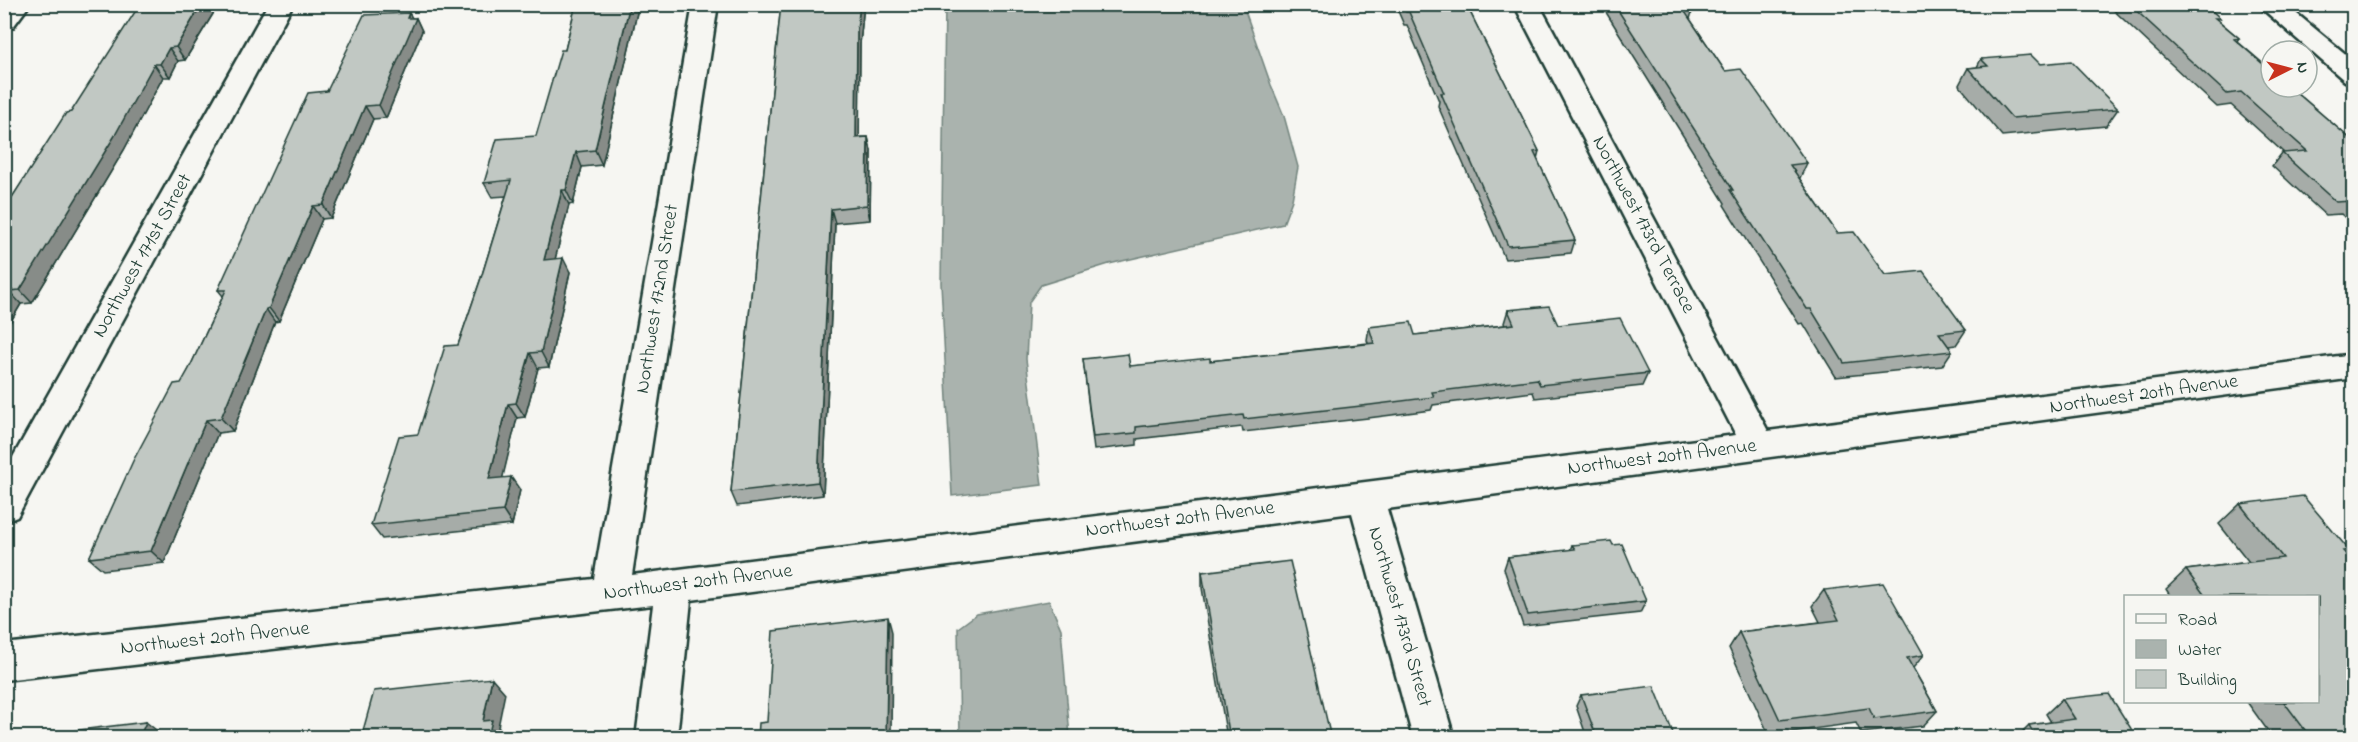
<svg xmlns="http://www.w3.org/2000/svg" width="2358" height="742" font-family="'Indie Flower',sans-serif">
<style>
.water{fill:#aab3ae;stroke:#72847d;stroke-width:1.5}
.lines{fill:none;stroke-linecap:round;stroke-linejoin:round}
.minor-casing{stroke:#1f3d34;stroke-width:5}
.minor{fill:#f6f6f2;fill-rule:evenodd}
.wall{fill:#a6aca8;stroke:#1f3d34;stroke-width:1.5}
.shaded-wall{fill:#878c88;stroke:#1f3d34;stroke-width:1.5}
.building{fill:#c1c8c3;stroke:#1f3d34;stroke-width:1.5}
.labels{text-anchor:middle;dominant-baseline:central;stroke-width:4.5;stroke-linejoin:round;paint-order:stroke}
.street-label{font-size:20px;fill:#1f3d34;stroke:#f6f6f2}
</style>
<rect width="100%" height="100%" fill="#f6f6f2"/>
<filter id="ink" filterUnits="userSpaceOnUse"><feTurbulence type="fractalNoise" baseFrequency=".0167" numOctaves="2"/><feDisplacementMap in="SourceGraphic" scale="12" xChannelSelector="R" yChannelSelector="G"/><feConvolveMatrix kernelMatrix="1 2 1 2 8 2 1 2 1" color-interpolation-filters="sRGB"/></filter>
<g filter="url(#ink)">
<path class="water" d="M945,5H1243L1271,85L1284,116L1298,167L1292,200L1283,224L1109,264L1041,285L1029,302L1026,359L1042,485L952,496L941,283Z
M1049,601L1061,629L1070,737H960L958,628L977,614Z"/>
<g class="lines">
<g class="minor-casing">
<path id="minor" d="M30,4L13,27L4,29L5,4Z
M268,4H293L17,517L4,522V473Z
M693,4H718L632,575L1736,435L1514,4H1539L1768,431L2354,354V378L1387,509L1454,738H1413L1352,513L691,600L677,738H636L653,605L4,680V644L594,579Z
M2257,4H2285L2354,61V83L2345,81Z"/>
</g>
<use href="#minor" class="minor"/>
</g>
<path class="wall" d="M219,4L185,60L178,61L170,77H163L124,150L32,303L21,304L8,326H4V200L11,199L71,112Z
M576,4H639L602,165L582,167L573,204L569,205L555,259L570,272L549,367L538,368L525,417L517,418L502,478L520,490L512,525L382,539L371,525L418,434L458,345L481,278L506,196L492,197L484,183L536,136L565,50Z
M781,4H864L860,44L859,137H868L871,151L870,220L835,223L823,495L737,506L731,492Z
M1395,4H1466L1539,151L1537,159L1575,240L1571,253L1505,259L1438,106L1439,101L1407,25H1404Z
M1605,4H1694V5L1690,19L1725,71L1807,163L1800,178H1799L1837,233L1885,275L1966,330L1956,345L1948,346L1952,351L1942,366L1836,377L1803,323L1799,324L1724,205L1725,203L1604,9Z
M2107,4H2204L2220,18L2218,20L2239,38L2237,41L2354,142V226L2341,214L2325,215L2272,166L2282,153H2284L2231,105L2217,107Z
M409,13L412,18H416L422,31L386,118L373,119L331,218L322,219L279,321L275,322L233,431L218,433L164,563L103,570L89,558L189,369L223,296L218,290L327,91Z
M1981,59L2040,64L2118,109L2106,126L2002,136L1959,85L1968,68L1977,67Z
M1508,310L1558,325L1648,373L1642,386L1535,398L1533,392L1433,405L1431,410L1368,418L1243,432L1242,427L1137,439V445L1094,450L1083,359L1130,366L1210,361L1368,343L1367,340L1369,327L1415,335L1505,325L1504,323Z
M2240,504L2345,553L2354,738H2273L2247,702H2318V597H2171L2166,589L2186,570L2249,562L2219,524Z
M1572,545H1613L1646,601L1640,613L1523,626L1504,569L1508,557L1570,550Z
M1202,572L1331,738H1227L1202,588Z
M1824,590L1924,655L1913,668L1937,711L1923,726L1861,733L1856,723L1769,735L1729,648L1739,632L1820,622L1812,606Z
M1581,695L1675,738H1587L1576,706Z
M2062,699L2137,738H2016L2029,725L2051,722L2046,714Z"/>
<path class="shaded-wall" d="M202,4H219L185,60L176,47Z
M630,4H639L602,165L595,150Z
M860,4H864L860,44L859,152L856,138L857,30Z
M409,13L414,22L416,18L422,31L386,118L379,105Z
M169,48L178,61L170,77L160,64Z
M154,64L163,77L124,150L32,303L20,290Z
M365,106L373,119L331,218L323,205Z
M868,137L871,151L870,220L867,205Z
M576,152L582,167L573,204L566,190Z
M562,190L569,205L551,275L544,260Z
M313,206L322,219L279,321L269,308Z
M831,209L835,223L823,495L818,482Z
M563,258L570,272L549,367L541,352Z
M9,291L21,304L8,326L4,323V298Z
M266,309L275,322L233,431L221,418Z
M530,353L538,368L525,417L516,403Z
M508,404L517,418L499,493L489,479Z
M206,420L218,433L164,563L151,551Z
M511,477L520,490L512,525L503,511Z
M888,617L892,632L891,738H886Z
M492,678L505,693L498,727L505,735L504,738H488L483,721Z
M146,722L165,737V738H139Z"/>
<path class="building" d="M140,4H202L176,47L169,48L160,64H154L114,137L20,290L9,291L4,298V200L11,199L66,113L71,112Z
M576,4H630L595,150L576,152L566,190H562L544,260L563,258L541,352L530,353L516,403L508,404L489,479L511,477L503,511L371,525L399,436L418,434L445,346L458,345L481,278L511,180L484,183L497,139L536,136L561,50H565Z
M781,4H860L857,30L856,138L868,137L867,205L831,209L818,482L731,492Z
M1403,4H1466L1539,151L1534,152L1575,240L1508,246L1441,93H1444L1409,12H1406Z
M1614,4H1694V5L1681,6L1725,71L1741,69L1807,163L1790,165L1837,233L1854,232L1885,275L1923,271L1966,330L1939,333L1952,351L1844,363L1811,309H1807L1730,190H1733Z
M2129,4H2204L2220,18H2215L2239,38L2234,39L2271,71V87H2290L2354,142V202L2352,201L2336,202L2282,153L2307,151L2241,92L2227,94Z
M409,13L407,18H416L379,105L365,106L323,205L313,206L269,308L266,309L221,418L206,420L151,551L89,558L133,461L174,384L181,383L189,369L226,290H218L308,93L327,91L364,15Z
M2031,55L2040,64L2071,61L2118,109L2012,118L1968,68L1988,66L1981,59Z
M1549,306L1558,325L1620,318L1648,373L1540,385L1537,379L1432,392L1434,397L1370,405L1244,419L1243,415L1136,427V433L1093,437L1083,359L1128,354L1130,366L1210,358V361L1374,343L1369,327L1411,322L1415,335L1514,324L1508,310Z
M2303,496L2349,550L2343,551L2354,563V738H2311L2284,702H2318V597H2206L2186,570L2283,558L2240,504Z
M1611,541L1613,545L1622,544L1646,601L1528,615L1508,557L1575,549L1572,545Z
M1290,561L1331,738H1230L1202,572Z
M1883,583L1924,655L1907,658L1937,711L1874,719L1869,708L1780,720L1739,632L1839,620L1824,590Z
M888,617L886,738H758L759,723L767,722L773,631Z
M492,678L483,721L492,720L488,738H361L374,691Z
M1654,686L1675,738H1597L1581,695Z
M2109,694L2137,738H2036L2029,725L2075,719L2062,699Z
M146,722L139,738H29L30,736Z"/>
</g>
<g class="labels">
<g class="street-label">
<text transform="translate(1643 225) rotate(62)">Northwest 173rd Terrace</text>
<text transform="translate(143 256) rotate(-61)">Northwest 171st Street</text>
<text transform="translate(658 299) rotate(-81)">Northwest 172nd Street</text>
<text transform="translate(2144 395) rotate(-8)">Northwest 20th Avenue</text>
<text transform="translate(1662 458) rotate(-7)">Northwest 20th Avenue</text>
<text transform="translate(1180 520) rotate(-7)">Northwest 20th Avenue</text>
<text transform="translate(698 583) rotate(-7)">Northwest 20th Avenue</text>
<text transform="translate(1399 617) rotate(74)">Northwest 173rd Street</text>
<text transform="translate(215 639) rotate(-6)">Northwest 20th Avenue</text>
</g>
</g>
<rect width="2358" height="742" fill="none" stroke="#f6f6f2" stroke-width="24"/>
<rect x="12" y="12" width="2334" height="718" fill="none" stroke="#1f3d34" stroke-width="2" filter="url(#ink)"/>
<rect x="2124" y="595" width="195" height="108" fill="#f6f6f2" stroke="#a0aca6" stroke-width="1.5"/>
<rect x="2136" y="614" width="30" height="9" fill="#f6f6f2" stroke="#a0aca6" stroke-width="1.5"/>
<text x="2178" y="625" font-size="18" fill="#1f3d34">Road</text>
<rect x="2136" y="640" width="30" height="18" fill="#aab3ae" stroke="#a0aca6" stroke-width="1.5"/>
<text x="2178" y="655" font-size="18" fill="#1f3d34">Water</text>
<rect x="2136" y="670" width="30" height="18" fill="#c1c8c3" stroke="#a0aca6" stroke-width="1.5"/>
<text x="2178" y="685" font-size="18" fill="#1f3d34">Building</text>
<g transform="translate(2289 69) rotate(84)"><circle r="28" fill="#f6f6f2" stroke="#a0aca6" stroke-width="1.5"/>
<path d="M0-4.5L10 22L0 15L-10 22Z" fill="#c8321e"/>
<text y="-9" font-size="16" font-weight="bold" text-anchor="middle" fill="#1f3d34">N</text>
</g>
</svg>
